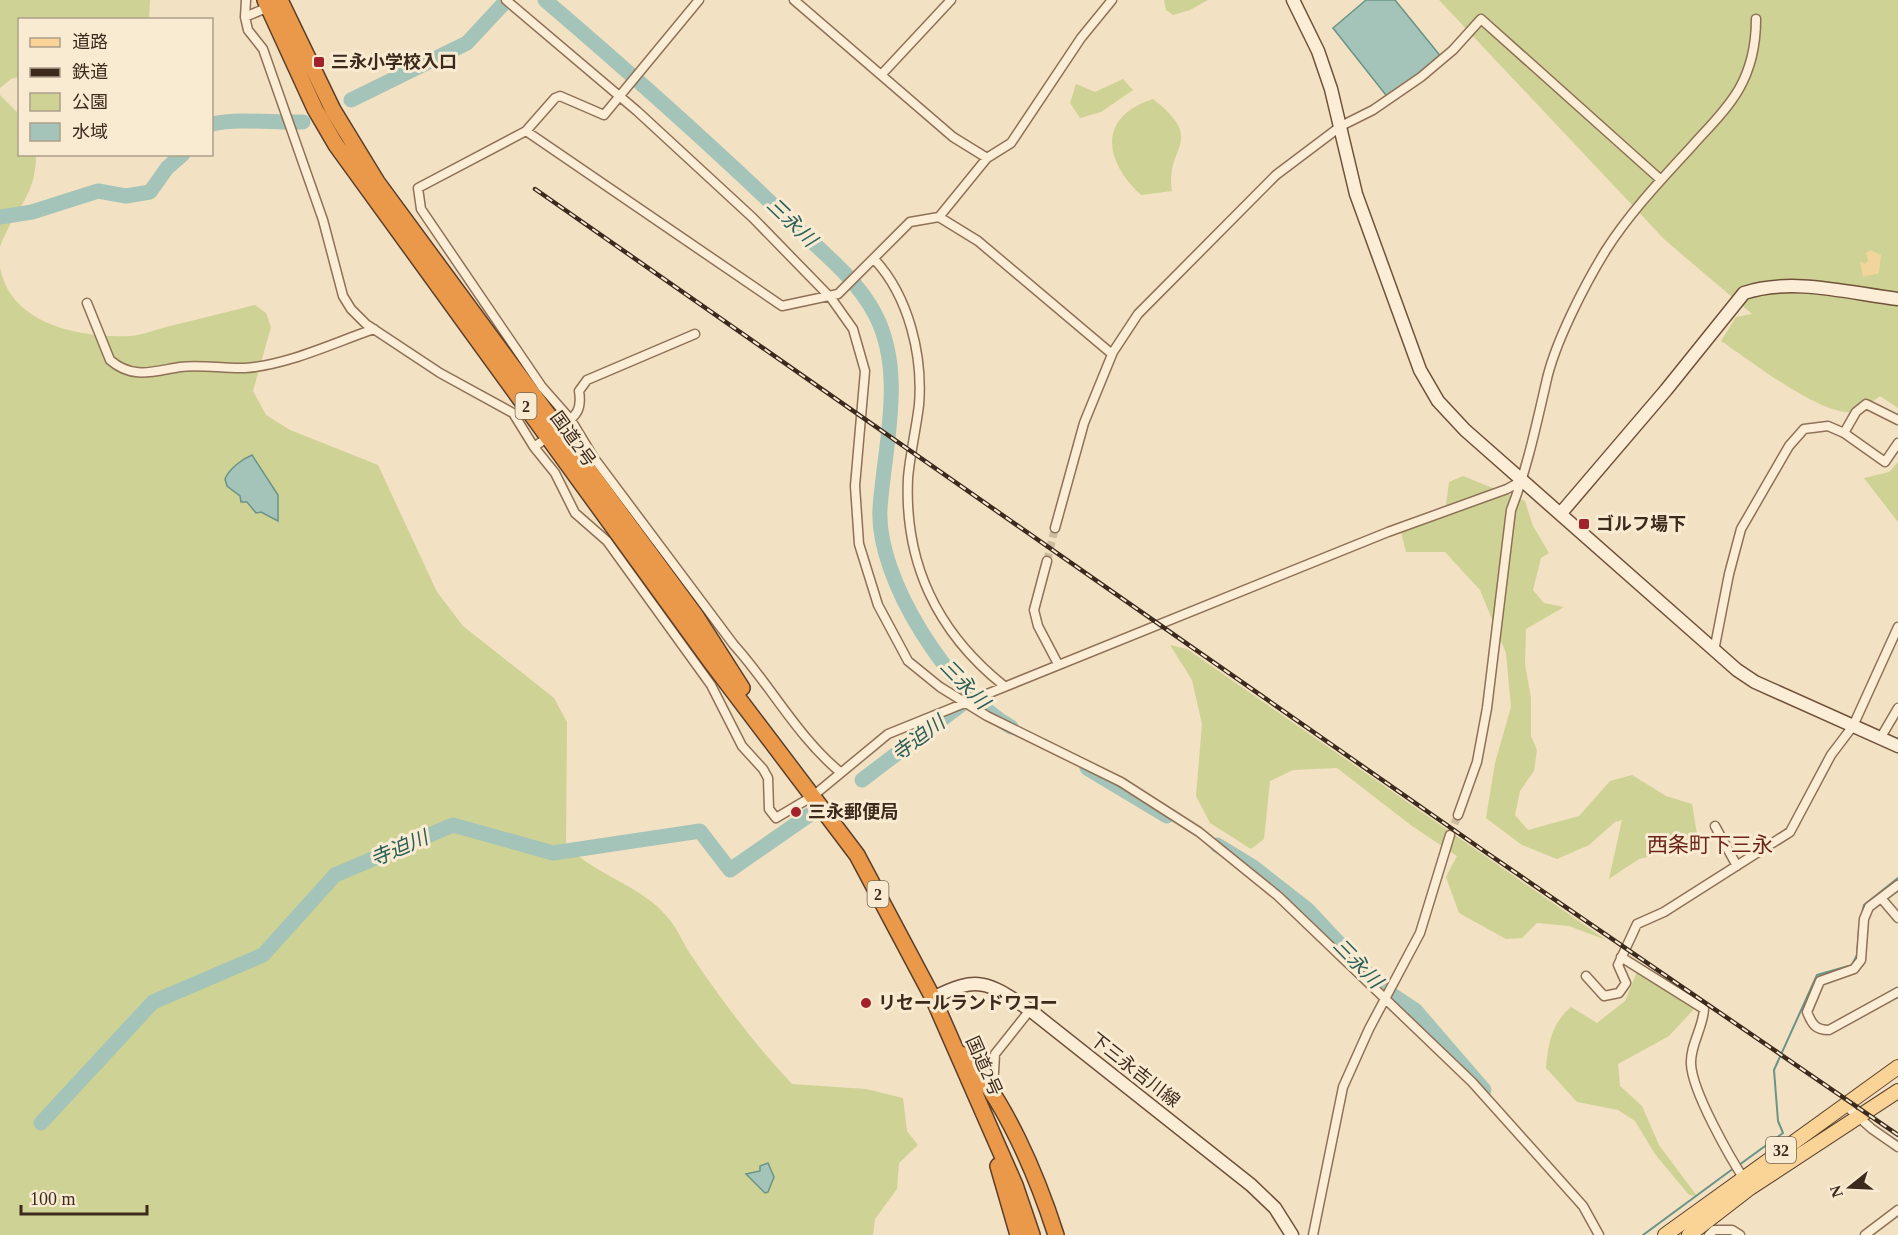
<svg xmlns="http://www.w3.org/2000/svg" width="1898" height="1235" font-family="'Times New Roman','Noto Sans JP',serif">
<style>
.green{fill:#ced294}
.sand{fill:#f1d59c}
.water{fill:#a4c4b9;stroke:#6a9487;stroke-width:1.5}
.lines{fill:none;stroke-linecap:round;stroke-linejoin:round}
.stream{stroke:#6a9487;stroke-width:2}
.river{stroke:#a4c4b9;stroke-width:15}
.street-tunnel{stroke:#cebca1;stroke-width:8;stroke-dasharray:8 4;stroke-linecap:butt}
.street-casing{stroke:#8e7157;stroke-width:11}
.secondary-casing{stroke:#70513a;stroke-width:15}
.primary-casing{stroke:#5b3f2b;stroke-width:16}
.highway-casing{stroke:#5b3f2b;stroke-width:18}
.street{stroke:#fceed6;stroke-width:8}
.secondary{stroke:#fceed6;stroke-width:12}
.primary{stroke:#f9d496;stroke-width:14}
.highway{stroke:#ea994a;stroke-width:15}
.rail-casing{stroke:#3c2a1d;stroke-width:4.5}
.rail{stroke:#f9ebd2;stroke-width:2;stroke-dasharray:7;stroke-linecap:butt}
.poi-dot{fill:#a3212a;stroke:#f9ebd2;stroke-width:2}
.labels{text-anchor:middle;dominant-baseline:central;stroke-width:6;stroke-linejoin:round;paint-order:stroke}
.shield{fill:#f9ebd2;stroke:#756453;stroke-width:1.5}
.shield-label{font-size:16px;font-weight:bold;fill:#3c2a1d}
.poi-label{font-size:18px;font-weight:bold;fill:#3c2a1d;stroke:#f9ebd2;text-anchor:start}
.street-label{font-size:18px;fill:#3c2a1d;stroke:#f9ebd2}
.water-label{font-size:20px;font-style:italic;fill:#2a5e57;stroke:#f9ebd2}
.quarter-label{font-size:21px;fill:#6d2418;stroke:#f9ebd2}
</style>
<rect width="100%" height="100%" fill="#f2e1c2"/>
<path class="green" d="M0,0H150L149,19L20,20L19,77L11,79L0,88Z
M1164,0H1208L1190,10L1173,15L1166,10Z
M1439,0H1898V408L1880,396C1873,401 1865,408 1857,411C1828,422 1747,358 1721,341L1736,317L1752,314L1665,240Z
M1123,79L1133,90L1101,112L1080,118L1070,103L1076,84L1095,92Z
M0,95L19,114L20,154L36,155C36,198 13,210 0,247Z
M1153,99C1208,142 1164,146 1172,191L1141,195C1104,161 1097,117 1153,99Z
M0,267C10,325 81,338 130,336C143,335 157,329 170,326C199,319 227,312 255,305L266,313L271,327L253,391L266,415L290,430L378,465L437,592L463,626L554,698L567,722L566,844C594,876 643,885 669,919C679,931 684,946 693,958C723,1002 755,1045 792,1084L866,1089L903,1098L907,1131L918,1145L899,1163L897,1189L875,1219L873,1235H0Z
M1898,462V522L1864,478L1889,472Z
M1463,476L1525,501L1533,526L1549,553L1541,558L1533,590L1544,603L1564,607L1526,629L1525,664L1531,698V736L1537,750L1534,771L1520,791L1515,815L1528,830L1579,816L1610,781L1632,775L1666,796L1692,804L1697,834L1665,853L1639,859L1609,879L1622,820L1615,822L1589,845L1557,859L1522,845L1486,818L1495,763L1511,707L1506,653L1480,590L1445,552H1406L1400,528L1446,505L1449,482Z
M1170,645L1187,649L1606,940L1569,926L1537,923L1522,938L1506,939L1459,913L1446,877L1457,856L1412,826L1337,768L1293,770L1270,781L1264,839L1251,849L1210,823L1196,796L1202,724L1192,680Z
M1638,969L1696,1007L1669,1036L1618,1064L1620,1086L1642,1106L1659,1145L1697,1196L1689,1195L1655,1154L1635,1121L1618,1110L1577,1102L1546,1068C1548,1043 1552,1023 1571,1007L1597,1023L1625,1001Z"/>
<path class="sand" d="M1870,250L1881,255L1879,273L1863,277L1860,261L1865,264L1868,261L1866,253Z"/>
<path class="water" d="M1366,0H1395L1442,58L1389,99L1333,28Z
M252,455L278,495V521L261,512L256,513L247,502H241L240,496L227,486L225,479C229,469 242,459 252,455Z
M768,1163L774,1177L768,1192L765,1193L746,1174L760,1171V1166Z"/>
<g class="lines">
<path class="stream" d="M1860,921L1864,905L1898,878
M1739,1165L1783,1133L1778,1121L1774,1070L1817,975L1852,965L1857,955L1859,929
M1643,1235L1734,1168"/>
<path class="river" d="M545,0C628,71 709,143 788,219C818,249 855,276 875,314C906,373 884,447 880,509C876,579 951,694 1011,727
M351,100L467,43L507,0
M212,124C239,118 274,123 303,122
M0,217L32,212L98,191L126,196L150,192L167,168L183,154
M1087,768L1167,816
M862,780L966,701
M1217,845L1253,867L1308,910L1380,987L1415,1010L1484,1090
M41,1123L153,1002L263,955L335,875L453,825L553,853L700,831L730,870L812,813"/>
<path class="street-tunnel" d="M1047,561L1055,528
M1450,835L1458,815"/>
<g class="street-casing">
<path id="street" d="M506,0L637,111L753,218L831,298L853,329L865,371L855,486L859,544L878,605L908,661L940,687L987,716L1121,782L1199,832L1278,896L1472,1082L1583,1206L1599,1235
M699,0L604,115L560,96L555,98L526,131L418,188L421,209L542,387L571,420L594,458L734,645C771,686 797,736 840,772
M794,0L953,137L987,158
M271,6L245,17L248,30L263,49L323,220L343,296L351,309L366,324L440,373L513,413L534,447L555,473L575,513L607,541L711,685L742,746L763,769L768,778L769,809L776,818L813,796L888,734L1388,532L1507,489L1523,480
M245,17L246,0
M882,74L951,0
M526,131L782,306L838,294L910,222L939,217L987,158L1011,143L1081,38L1112,0
M939,217L978,241L1112,354
M875,260C909,297 923,356 919,405C916,430 910,454 908,478C904,562 937,632 1003,685
M87,303L110,360C133,380 154,371 180,367C201,364 224,369 245,368C288,365 333,343 374,329
M563,426C577,415 582,409 579,391L587,380L695,334
M1844,433L1856,412L1866,404L1898,420
M534,447L541,442
M1055,528L1084,423L1113,352L1138,314L1276,175L1341,126L1373,110L1421,77L1453,50L1481,19L1661,180
M1047,561L1034,610L1038,626L1058,664
M1714,651L1729,574L1741,529L1789,446L1804,429L1828,426L1844,433L1885,462L1898,443
M1881,737L1898,708
M1458,815L1477,762L1487,708L1511,510C1527,469 1536,426 1546,383C1554,344 1585,284 1606,250C1631,211 1662,179 1693,145C1709,127 1727,110 1739,89C1751,68 1756,42 1756,19
M1715,826L1737,866
M1898,885L1869,907L1864,919L1861,960L1854,969L1820,981L1807,1012C1812,1024 1815,1030 1829,1030L1898,992
M1881,898L1898,918
M1621,957L1704,1009C1703,1028 1690,1045 1691,1064C1692,1091 1730,1158 1746,1182
M1586,976L1604,996L1619,993L1626,983L1618,965L1637,924L1664,912L1790,832L1831,755L1853,726L1898,627
M993,1090L995,1054L1030,1010
M1844,1104L1872,1129L1898,1147
M1313,1235L1343,1087L1369,1029L1420,933L1450,835
M1709,1235L1714,1230H1732L1740,1235
M1865,1235L1898,1210"/>
</g>
<g class="secondary-casing">
<path id="secondary" d="M1293,0L1318,51L1331,89L1356,194L1420,370L1438,401L1465,430L1737,670L1755,682L1898,746
M1561,513L1666,390L1744,293C1792,277 1849,293 1898,299
M933,998C979,974 989,983 1030,1010L1251,1185L1275,1208L1292,1235"/>
</g>
<g class="primary-casing">
<path id="primary" d="M1665,1235L1898,1067
M1689,1235L1750,1188L1898,1091"/>
</g>
<g class="highway-casing">
<path id="highway" d="M265,0L315,109L336,145L711,662L857,855L933,998L1015,1185L1032,1235
M280,0L333,110L377,182L696,616L742,688
M961,1054C1004,1095 1038,1179 1056,1235
M998,1166L1018,1235"/>
</g>
<use href="#street" class="street"/>
<use href="#secondary" class="secondary"/>
<use href="#primary" class="primary"/>
<use href="#highway" class="highway"/>
<g class="rail-casing">
<path id="rail" d="M535,189L1484,851L1898,1135"/>
</g>
<use href="#rail" class="rail"/>
</g>
<g class="poi-dot">
<rect x="313" y="56" width="12" height="12" rx="3"/>
<rect x="1578" y="518" width="12" height="12" rx="3"/>
<circle cx="796" cy="812" r="6"/>
<circle cx="866" cy="1003" r="6"/>
</g>
<g class="labels">
<g class="shield">
<rect x="515.5" y="393" width="21" height="26" rx="4.5"/>
<rect x="867.5" y="881" width="21" height="26" rx="4.5"/>
<rect x="1766" y="1137" width="30" height="26" rx="4.5"/>
</g>
<g class="shield-label">
<text x="526" y="406">2</text>
<text x="878" y="894">2</text>
<text x="1781" y="1150">32</text>
</g>
<g class="poi-label">
<text x="331" y="62">三永小学校入口</text>
<text x="1596" y="524">ゴルフ場下</text>
<text x="808" y="812">三永郵便局</text>
<text x="878" y="1003">リセールランドワコー</text>
</g>
<g class="street-label">
<text transform="translate(573 439) rotate(54)">国道2号</text>
<text transform="translate(984 1066) rotate(66)">国道2号</text>
<text transform="translate(1135 1070) rotate(38)">下三永吉川線</text>
</g>
<g class="water-label">
<text transform="translate(792 222) rotate(44)">三永川</text>
<text transform="translate(965 684) rotate(46)">三永川</text>
<text transform="translate(918 738) rotate(-37)">寺迫川</text>
<text transform="translate(399 848) rotate(-23)">寺迫川</text>
<text transform="translate(1358 963) rotate(46)">三永川</text>
</g>
<g class="quarter-label">
<text x="1710" y="845">西条町下三永</text>
</g>
</g>
<rect x="18" y="18" width="195" height="138" fill="#f9ebd2" stroke="#ad9e8a" stroke-width="1.5"/>
<rect x="30" y="38" width="30" height="9" fill="#f9d496" stroke="#ad9e8a" stroke-width="1.5"/>
<text x="72" y="48" font-size="18" fill="#3c2a1d">道路</text>
<rect x="30" y="68" width="30" height="9" fill="#3c2a1d" stroke="#ad9e8a" stroke-width="1.5"/>
<text x="72" y="78" font-size="18" fill="#3c2a1d">鉄道</text>
<rect x="30" y="93" width="30" height="18" fill="#ced294" stroke="#ad9e8a" stroke-width="1.5"/>
<text x="72" y="108" font-size="18" fill="#3c2a1d">公園</text>
<rect x="30" y="123" width="30" height="18" fill="#a4c4b9" stroke="#ad9e8a" stroke-width="1.5"/>
<text x="72" y="138" font-size="18" fill="#3c2a1d">水域</text>
<g transform="translate(1850 1187) rotate(252)" stroke="#f9ebd2" stroke-width="4.5" paint-order="stroke">
<path d="M0-4.5L10 22L0 15L-10 22Z" fill="#3c2a1d"/>
<text y="-9" font-size="16" font-weight="bold" text-anchor="middle" fill="#3c2a1d">N</text>
</g>
<path d="M21 1205v9h126v-9" fill="none" stroke="#3c2a1d" stroke-width="3"/>
<text x="30" y="1205" font-size="18" fill="#3c2a1d" stroke="#f9ebd2" stroke-width="4.5" paint-order="stroke">100 m</text>
</svg>
